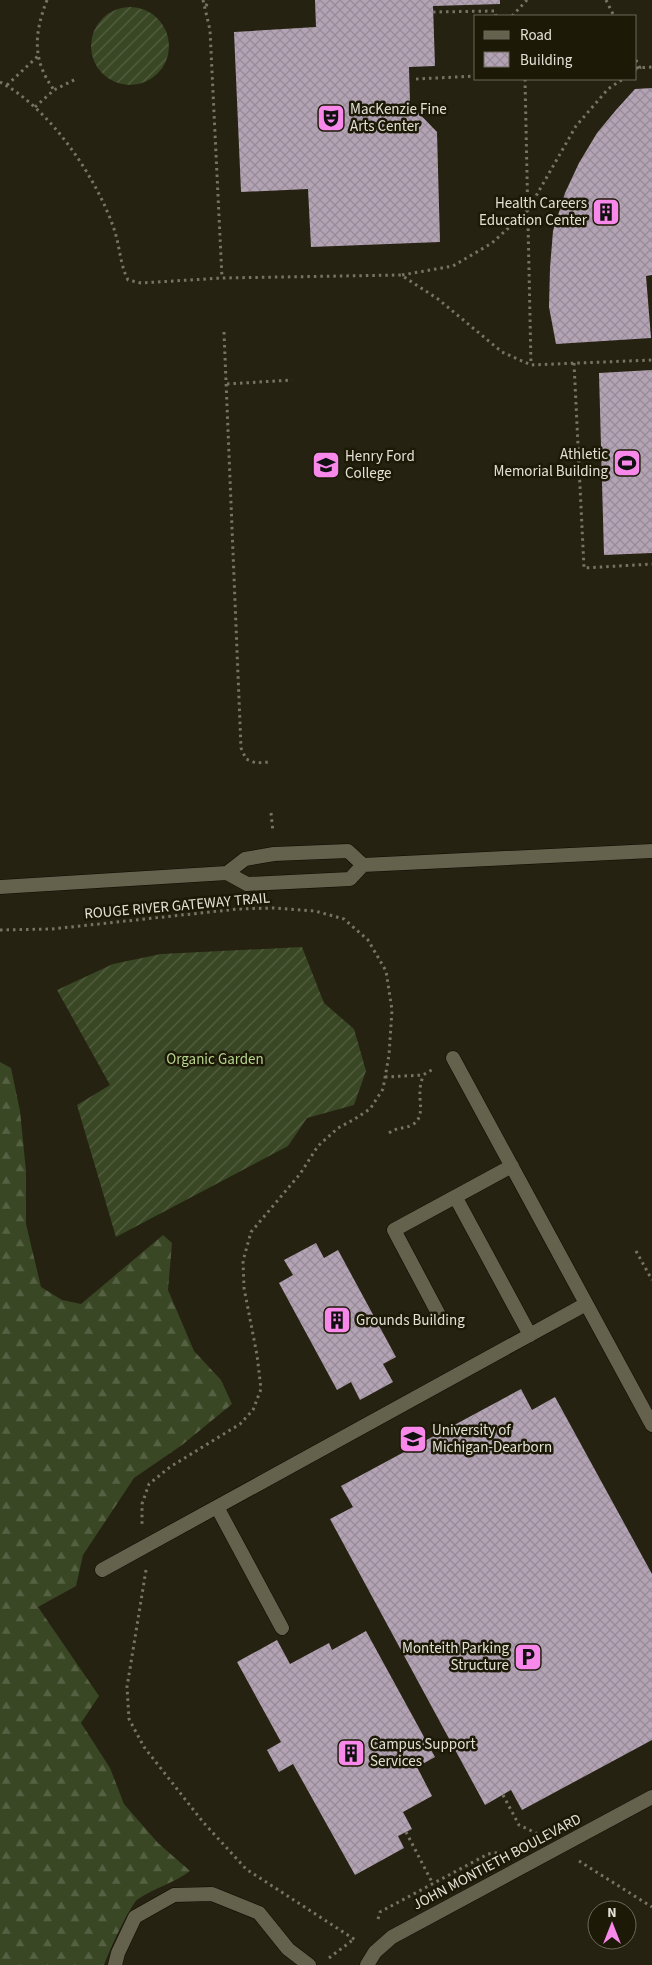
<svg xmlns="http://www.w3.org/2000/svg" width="652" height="1965" font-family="'Source Sans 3',sans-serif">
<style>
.forest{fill:url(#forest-firs)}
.garden{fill:url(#garden-furrows)}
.building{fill:url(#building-cross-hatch)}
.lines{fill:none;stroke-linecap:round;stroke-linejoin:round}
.service-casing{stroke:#0e0b00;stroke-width:15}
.minor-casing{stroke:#0e0b00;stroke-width:15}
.path{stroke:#777466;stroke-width:3;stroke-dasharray:2.5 4;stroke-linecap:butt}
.service{stroke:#64614d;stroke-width:14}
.minor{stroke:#64614d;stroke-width:14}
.labels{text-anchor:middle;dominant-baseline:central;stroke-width:5;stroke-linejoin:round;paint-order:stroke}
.poi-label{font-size:15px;fill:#e3e1d6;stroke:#1c1907;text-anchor:start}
.street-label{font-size:15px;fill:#e3e1d6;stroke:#1c1907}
.park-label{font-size:15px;fill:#b7d48f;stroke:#1c1907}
</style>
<defs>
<pattern id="forest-firs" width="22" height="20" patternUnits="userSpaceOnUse" patternTransform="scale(1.25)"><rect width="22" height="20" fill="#394724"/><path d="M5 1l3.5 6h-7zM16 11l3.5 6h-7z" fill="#566143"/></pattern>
<pattern id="garden-furrows" width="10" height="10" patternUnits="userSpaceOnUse" patternTransform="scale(1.25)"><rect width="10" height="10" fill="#394724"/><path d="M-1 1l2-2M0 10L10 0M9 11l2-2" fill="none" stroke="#566143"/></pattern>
<pattern id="building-cross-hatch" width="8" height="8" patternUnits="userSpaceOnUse" patternTransform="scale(1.25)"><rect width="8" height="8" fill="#b3a3b4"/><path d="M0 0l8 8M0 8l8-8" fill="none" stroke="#978b97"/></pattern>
</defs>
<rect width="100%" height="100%" fill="#252211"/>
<path class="forest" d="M0,1062L11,1068L20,1111L26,1171V1224L41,1287L62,1300L81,1304L163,1235L172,1243L168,1290L194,1351L221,1380L232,1404L182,1445L134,1478L83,1555L76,1586L38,1607L99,1696L81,1723L110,1768L124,1804L158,1843L190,1871C174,1883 154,1888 138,1899C130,1905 108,1953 104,1965H0Z"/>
<path class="garden" d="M91 46a39 39 0 1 1 78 0a39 39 0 1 1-78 0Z
M302,947L324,1003L354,1029L366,1071L354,1105L307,1118L288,1146L116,1237L77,1105L110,1085L57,990L113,964L161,954Z"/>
<path class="building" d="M315,0H500V4L433,6L435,66L409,67L410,104L437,132L440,242L311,247L308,189L241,192L234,32L316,27Z
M652,88V275L646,276L651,338L556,344L549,307L550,268L553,231L565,193L579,163L597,133L616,110L635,89Z
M652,370V553L604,555L599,373Z
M316,1243L324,1258L338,1250L396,1357L383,1364L393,1382L360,1400L351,1382L337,1390L279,1283L293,1275L284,1260Z
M521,1389L532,1410L555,1397L652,1574V1740L522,1810L511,1790L485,1805L330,1519L353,1507L341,1486Z
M366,1631L435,1757L417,1767L432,1796L403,1812L412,1829L398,1836L404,1848L355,1875L293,1764L279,1772L267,1750L281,1742L237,1662L277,1640L290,1664L329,1643L332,1650Z"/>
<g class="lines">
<g class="service-casing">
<path id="service" d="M227,873L245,859L274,854L348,851L363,865
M0,887L227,873L247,884L350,879L363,865L652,851
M453,1058L652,1425
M456,1198L530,1335
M438,1313L394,1230L512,1166
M217,1507L282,1628
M102,1570L586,1304
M115,1965L118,1953L135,1917L174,1895L212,1894L259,1913L288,1949L309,1965"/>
</g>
<g class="minor-casing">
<path id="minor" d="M367,1965L375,1952L392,1937L652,1797"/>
</g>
<path class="path" d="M47,0C34,34 32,60 54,90
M203,0L210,30L222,278
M606,0L614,16
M206,6L209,0
M433,12L495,11L496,16
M512,16L527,0
M636,60L640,68L636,70
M636,68L652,67
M416,79L476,76
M525,79L531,365
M0,82C50,108 98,179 115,232C120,248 120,264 128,280L141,283L222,278L401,275L438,299L502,352L531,365L652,360
M7,85L38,56
M35,107L54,90L76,79
M402,275L453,266L492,243L528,210L576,126L608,89L623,79
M224,332L241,748L246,759L256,763L270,762
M574,363L584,568L652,564
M227,384L292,380
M271,813L273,832
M0,930L52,929L238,909L274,908L315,911L344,919L368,940L386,971L392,1010L389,1055L383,1089L370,1109L353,1120L338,1128L318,1146L300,1174L251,1232L243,1261L244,1288L257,1355L261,1389L253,1410L240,1424L170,1467L149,1484L142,1504V1524
M385,1077L423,1075L435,1068
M389,1133C397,1127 404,1129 412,1125C425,1118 419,1102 420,1091C420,1085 422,1080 423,1075
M636,1251L652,1280
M146,1570L127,1687L129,1719L144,1747L203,1822L246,1869L357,1941
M503,1795L519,1825L538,1834
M406,1832L433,1884
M579,1861L652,1907
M378,1919L380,1912L488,1854L501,1852
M329,1958L354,1939"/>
<use href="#service" class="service"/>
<use href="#minor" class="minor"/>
</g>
<defs>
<g id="theatre-square" transform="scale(1.4375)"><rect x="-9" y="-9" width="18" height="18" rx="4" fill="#f888ea" stroke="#1c1907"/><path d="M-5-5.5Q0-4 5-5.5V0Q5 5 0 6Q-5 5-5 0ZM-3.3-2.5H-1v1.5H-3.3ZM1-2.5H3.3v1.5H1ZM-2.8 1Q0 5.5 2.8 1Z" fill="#111"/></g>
<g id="building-square" transform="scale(1.4375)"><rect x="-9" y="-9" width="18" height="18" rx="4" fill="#f888ea" stroke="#1c1907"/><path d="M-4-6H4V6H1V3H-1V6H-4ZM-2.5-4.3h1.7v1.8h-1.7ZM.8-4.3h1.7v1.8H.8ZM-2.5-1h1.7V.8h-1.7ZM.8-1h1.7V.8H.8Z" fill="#111"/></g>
<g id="stadium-square" transform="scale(1.4375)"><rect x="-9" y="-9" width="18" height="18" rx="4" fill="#f888ea" stroke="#1c1907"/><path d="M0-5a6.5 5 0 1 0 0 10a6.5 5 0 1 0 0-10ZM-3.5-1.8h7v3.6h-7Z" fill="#111"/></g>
<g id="university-square" transform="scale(1.4375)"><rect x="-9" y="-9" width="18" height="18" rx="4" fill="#f888ea" stroke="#1c1907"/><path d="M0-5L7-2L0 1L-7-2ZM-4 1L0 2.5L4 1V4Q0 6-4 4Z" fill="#111"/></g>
<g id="parking-square" transform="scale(1.4375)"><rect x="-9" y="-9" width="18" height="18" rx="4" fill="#f888ea" stroke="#1c1907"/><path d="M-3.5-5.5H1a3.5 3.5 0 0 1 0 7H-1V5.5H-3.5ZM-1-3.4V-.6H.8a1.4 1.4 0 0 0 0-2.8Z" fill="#111"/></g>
</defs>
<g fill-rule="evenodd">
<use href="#theatre-square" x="331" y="118"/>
<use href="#building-square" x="606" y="212"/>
<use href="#stadium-square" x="627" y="463"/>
<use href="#university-square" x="326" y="465"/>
<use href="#building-square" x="337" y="1320"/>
<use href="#university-square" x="413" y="1439"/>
<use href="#parking-square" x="528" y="1657"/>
<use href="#building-square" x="351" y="1753"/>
</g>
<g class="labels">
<g class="poi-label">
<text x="350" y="109">MacKenzie Fine<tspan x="350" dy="17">Arts Center</tspan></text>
<text x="587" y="203" text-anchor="end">Health Careers<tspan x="587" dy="17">Education Center</tspan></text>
<text x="608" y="454" text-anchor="end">Athletic<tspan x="608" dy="17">Memorial Building</tspan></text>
<text x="345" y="456">Henry Ford<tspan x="345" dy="17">College</tspan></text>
<text x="356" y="1320">Grounds Building</text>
<text x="432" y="1430">University of<tspan x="432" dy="17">Michigan-Dearborn</tspan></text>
<text x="509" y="1648" text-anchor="end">Monteith Parking<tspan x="509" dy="17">Structure</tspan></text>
<text x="370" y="1744">Campus Support<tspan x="370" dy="17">Services</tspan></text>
</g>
<g class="street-label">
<text transform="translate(177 906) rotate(-5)">ROUGE RIVER GATEWAY TRAIL</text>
<text transform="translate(497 1862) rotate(-28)">JOHN MONTIETH BOULEVARD</text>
</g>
<g class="park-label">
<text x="215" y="1059">Organic Garden</text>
</g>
</g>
<rect x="474" y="15" width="162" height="65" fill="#1c1907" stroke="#6c695a"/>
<rect x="484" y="31" width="25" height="8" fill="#64614d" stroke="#6c695a"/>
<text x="520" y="40" font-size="15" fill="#e3e1d6">Road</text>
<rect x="484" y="52" width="25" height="15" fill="url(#building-cross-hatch)" stroke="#6c695a"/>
<text x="520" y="65" font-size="15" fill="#e3e1d6">Building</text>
<g transform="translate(612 1925)"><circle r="24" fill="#1c1907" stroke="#6c695a"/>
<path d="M0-4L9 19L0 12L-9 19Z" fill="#f888ea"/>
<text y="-8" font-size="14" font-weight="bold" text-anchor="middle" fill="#e3e1d6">N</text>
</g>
</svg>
